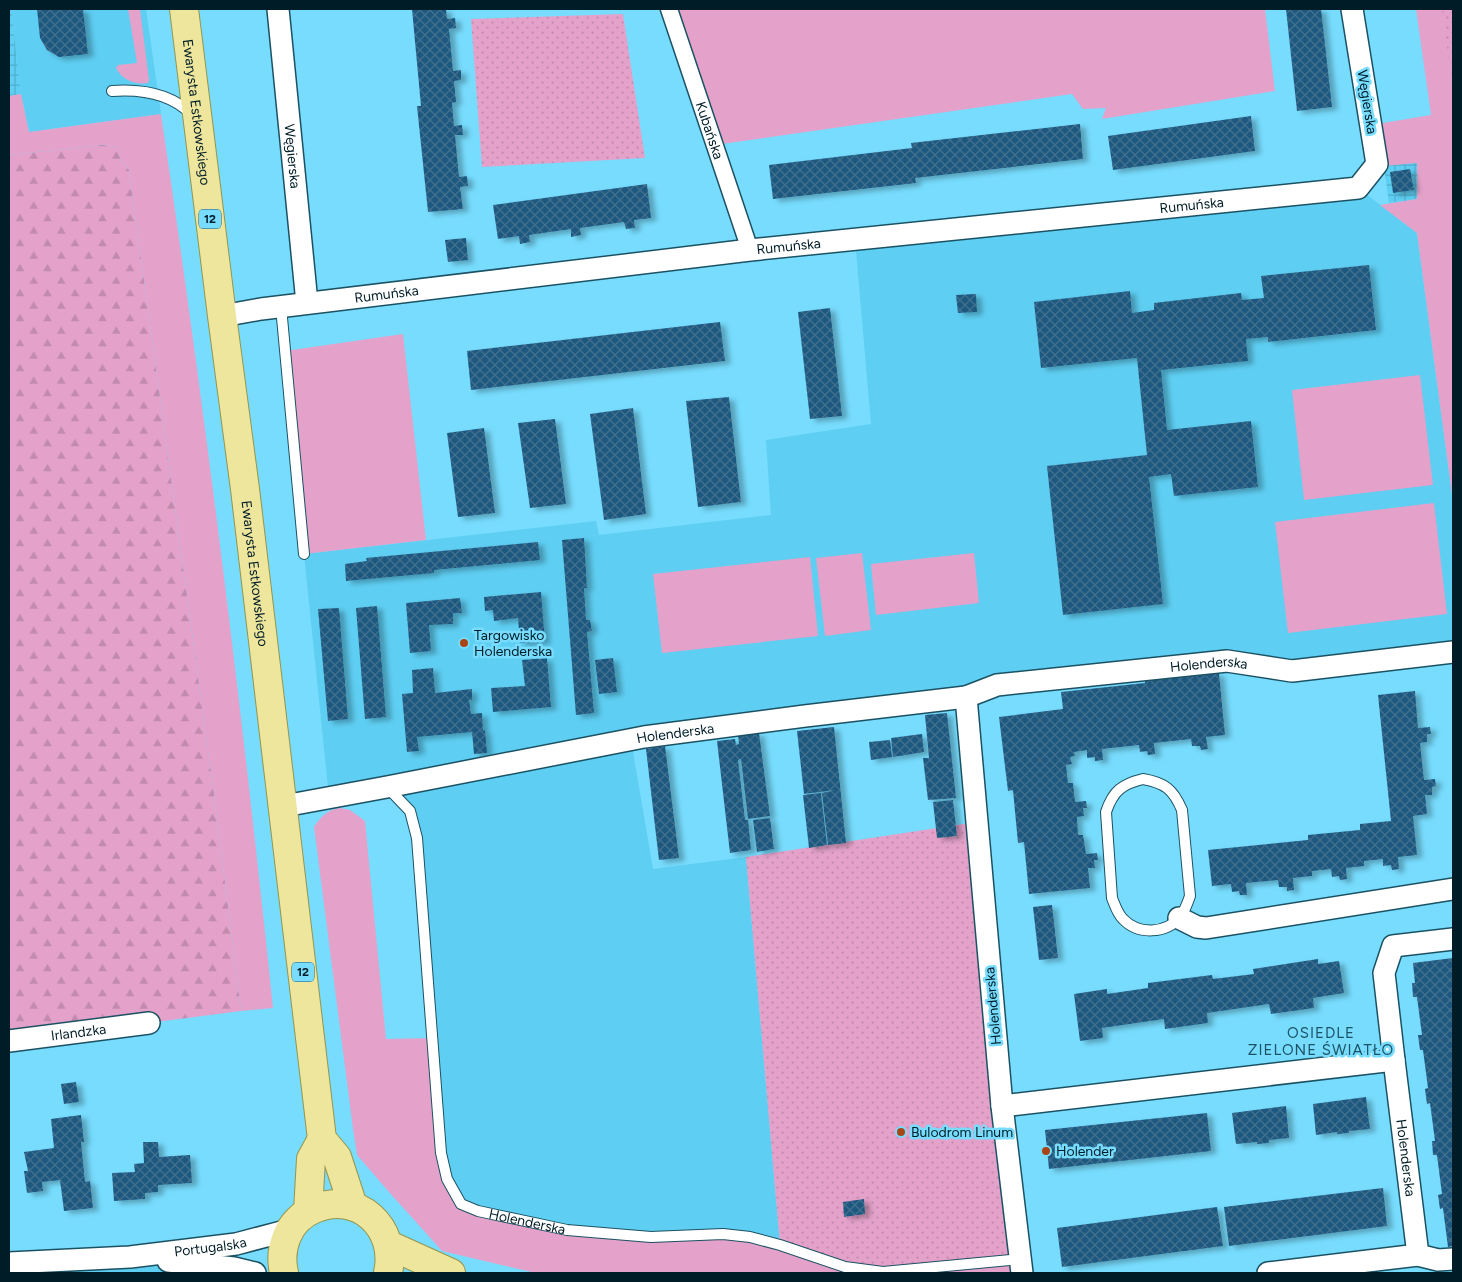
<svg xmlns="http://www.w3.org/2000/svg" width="1462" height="1282" font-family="Figtree,sans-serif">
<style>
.built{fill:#5ecef2}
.industrial{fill:url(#industrial-grid)}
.grass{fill:#e4a2ca}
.forest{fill:url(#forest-firs)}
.park{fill:url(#park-dots)}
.building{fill:url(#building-cross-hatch);filter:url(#shadow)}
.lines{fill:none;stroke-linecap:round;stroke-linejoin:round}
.service-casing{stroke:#1b5263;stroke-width:12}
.pedestrian-casing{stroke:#1b5263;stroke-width:19}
.minor-casing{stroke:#1b5263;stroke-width:24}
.primary-casing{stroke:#94954b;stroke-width:30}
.service{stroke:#fff;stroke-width:10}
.pedestrian{stroke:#fff;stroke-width:16}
.minor{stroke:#fff;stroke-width:21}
.primary{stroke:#efe69e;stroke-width:28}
.poi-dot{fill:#a94514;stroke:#77dcfe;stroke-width:2}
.labels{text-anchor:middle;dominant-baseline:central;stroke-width:5;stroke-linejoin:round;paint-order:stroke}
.shield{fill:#77dcfe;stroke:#245668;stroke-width:1}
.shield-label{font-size:12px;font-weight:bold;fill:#001d27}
.street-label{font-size:14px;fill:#001d27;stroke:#77dcfe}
.poi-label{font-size:14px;fill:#001d27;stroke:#77dcfe;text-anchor:start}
.neighbourhood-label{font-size:15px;letter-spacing:1px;fill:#1c5364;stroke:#77dcfe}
</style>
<defs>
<pattern id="industrial-grid" width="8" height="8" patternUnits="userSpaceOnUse" patternTransform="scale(1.25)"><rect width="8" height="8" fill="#5ecef2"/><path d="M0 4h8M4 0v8" fill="none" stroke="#50b0d0"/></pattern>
<pattern id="forest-firs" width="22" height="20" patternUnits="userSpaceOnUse" patternTransform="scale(1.25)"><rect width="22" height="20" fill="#e4a2ca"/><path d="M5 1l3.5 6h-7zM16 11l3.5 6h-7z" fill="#c28bae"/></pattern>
<pattern id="park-dots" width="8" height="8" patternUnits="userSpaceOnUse" patternTransform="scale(1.25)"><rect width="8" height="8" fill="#e4a2ca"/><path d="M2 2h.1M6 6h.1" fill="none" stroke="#c28bae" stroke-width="1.8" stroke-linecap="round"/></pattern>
<pattern id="building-cross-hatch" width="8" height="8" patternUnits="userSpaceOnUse" patternTransform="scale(1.25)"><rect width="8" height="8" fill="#1e587f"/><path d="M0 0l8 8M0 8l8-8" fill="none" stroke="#43718f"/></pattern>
<filter id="shadow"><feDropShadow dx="5.5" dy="3" stdDeviation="2.5" flood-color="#0004"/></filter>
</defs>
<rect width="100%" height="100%" fill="#77dcfe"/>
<path class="built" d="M11,9H146L161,114L29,132L21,94Z
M1358,188L1417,233L1453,502V652L1292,671L1227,661L631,740L653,869L746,857L780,1245L567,1230L461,1204L447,1179L410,811L387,788L329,797L304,554L596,521L599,535L771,515L766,440L871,424L855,239Z
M180,1262L191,1273H9Z"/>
<path class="industrial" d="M9,9H11L21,94L9,96Z
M1417,162L1418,199L1389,203L1384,166Z"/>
<path class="grass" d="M128,9H140L149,80L148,83C135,85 122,80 116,68L118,65L137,63Z
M669,9H1265L1275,91L1102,119L1106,108L1083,109L1072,94L715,145Z
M1416,9H1443L1453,90V502L1417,233L1380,205L1417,199V163L1384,166L1371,125L1431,115Z
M21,94L29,132L161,114C205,411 242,709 273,1008L241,1011L213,787L129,170L121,161L117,147L102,145L9,155V96Z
M403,334L426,540L304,554L285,351Z
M1420,375L1433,485L1304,500L1292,390Z
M1434,503L1447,614L1288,633L1275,522Z
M862,553L871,630L825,636L816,558Z
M974,553L979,603L876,615L871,564Z
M810,557L818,636L662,653L653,574Z
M340,808L350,810L365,821L386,1039L432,1038L441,1153L461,1204L567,1230L750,1237L1020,1259L1022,1273H536L442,1251L389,1192L357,1155L353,1129L314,827C321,816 327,810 340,808Z"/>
<path class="forest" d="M102,145L117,147L121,161L129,170L213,787L241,1011L9,1041V155Z"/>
<path class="park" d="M1442,9H1453V92Z
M623,14L645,158L482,167L471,19Z
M977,822L1020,1259L887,1272L845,1267L780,1245L746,857Z"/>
<path class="building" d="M37,9H83L88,54L59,57L47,50L40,38Z
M412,9H446L447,19L455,18L456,28L449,29L453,71L461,70V80L454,81L456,102L452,103L454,126L462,125L463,135H455L459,177L467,176L468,186L460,187L463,209L428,212L417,106H421Z
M1286,9H1321L1332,107L1297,111Z
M1251,116L1255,151L1113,170L1108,136Z
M1080,124L1083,159L915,178L916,183L773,199L769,165L912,148L911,143Z
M1410,169L1414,190L1393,193L1390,172Z
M647,184L651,218L634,220L635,228L626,229L624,222L580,228L581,235L571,237V229L529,235L530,242L520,244L519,236L498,239L493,205Z
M466,238L468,260L448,262L445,240Z
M1369,265L1376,330L1268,342V337L1246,339L1248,361L1161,370L1167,430L1251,421L1258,487L1174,496L1171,474L1149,477L1163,604L1063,615L1047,466L1147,455L1137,358L1041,368L1034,302L1130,291L1132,313L1154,310V303L1241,293L1242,300L1264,298L1261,276Z
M976,294L977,312L958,313L956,295Z
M830,308L842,416L810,419L798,312Z
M720,322L725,361L471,390L467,351Z
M729,397L741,502L698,507L686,401Z
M633,408L646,514L604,520L590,414Z
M555,419L566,504L530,508L518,423Z
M484,428L495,513L458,517L447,433Z
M584,538L587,588H584L586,620H590L592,631L587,632L594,713L576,715L562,540Z
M538,542L540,560L434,570V573L346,581L345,564L367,561L366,558Z
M541,592L545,641L520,643L518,618L494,621L493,610L485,611L484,597Z
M460,598L462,613H453V624L429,625L431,651L410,653L406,603Z
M377,606L386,717L365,719L356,608Z
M339,608L348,719L328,721L318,609Z
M547,658L551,707L493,712L491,688L525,686L522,660Z
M613,658L617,692L599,694L595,660Z
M433,668L435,693L472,689V700H469L471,714L482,713L483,731L485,730L487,753L474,754L472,732L417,737L419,751L407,752L402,694L413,693L412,670Z
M1219,673L1225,735L1206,737L1208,749L1201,750L1200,746H1192L1191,739L1154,743L1155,754L1148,755L1147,751L1140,752L1139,745L1102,749L1103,760L1095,761V757L1087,758V750L1074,752L1075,756L1070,757L1072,764L1066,765L1068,783H1073L1075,802L1086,801L1087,808H1083L1084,816L1077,817L1078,835H1083L1086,854L1097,853L1098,860H1094L1095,868H1088L1090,888L1029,894L1024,842L1018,843L1013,790L1008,791L999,717L1063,709L1061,692L1145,683V681Z
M1415,691L1418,728L1430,727L1431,734H1427V742L1420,743L1424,780L1435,779L1436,786L1432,787V795H1425L1427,814L1413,816L1417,855L1398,857L1399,869L1392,870L1391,865L1383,866V859L1364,861V866L1346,868L1347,879L1340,880L1339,876L1332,877L1331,869L1312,871V876L1293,878L1294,890L1287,891V887H1279L1278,880L1246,883L1247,895H1240L1239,891L1232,892L1231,884L1212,886L1208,850L1308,840V835L1360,830V824L1391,821L1378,695Z
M947,713L956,798L928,800L923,758H929L925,715Z
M834,727L846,843L828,845L822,793L836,790L804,794L797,731Z
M759,733L770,816L748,819L741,759L738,760L745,820H748L751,850L730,853L717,741L735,739L736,745L739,744L738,735Z
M922,734L924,752L893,757L891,738Z
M890,740L892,757L871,760L869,742Z
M665,746L679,858L659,860L646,749Z
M821,793L827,845L809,848L803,795Z
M953,800L957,836L937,838L933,802Z
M770,818L774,849L757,852L753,820Z
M1052,905L1058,958L1039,960L1033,907Z
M1453,958V1246L1448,1247L1443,1208L1440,1209L1438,1195L1442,1194L1437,1155H1433L1432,1141H1435L1430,1103L1427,1104L1425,1089L1428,1088L1423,1050H1420L1418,1035H1422L1417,997H1413L1412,983H1415L1413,963Z
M1318,959V964L1339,961L1344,993L1313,998L1314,1008L1271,1014L1269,1004L1207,1013L1208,1023L1165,1029L1164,1019L1102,1028L1103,1038L1080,1041L1074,994L1107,989V994L1148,988V983L1212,975L1213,979L1254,974L1253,969Z
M76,1082L79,1102L64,1104L61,1084Z
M1366,1097L1370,1129L1349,1131V1133L1337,1134V1132L1316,1135L1313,1104Z
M1286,1106L1289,1138L1269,1140V1143L1257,1144V1142L1236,1144L1232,1113Z
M1207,1113L1211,1151L1049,1169L1045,1130Z
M81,1115L84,1142H81L85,1182L90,1181L93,1208L64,1211L60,1180L42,1182L43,1191L27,1193L24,1171H28L24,1152L54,1148L51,1119Z
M143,1142H158L159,1157L190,1155L192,1183L158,1185V1192L145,1193V1199L114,1201L112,1173L135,1172L134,1164L144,1163Z
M1383,1188L1387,1226L1229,1246L1224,1207Z
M864,1199L865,1214L844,1217L843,1202Z
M1217,1207L1223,1246L1062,1267L1057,1228Z"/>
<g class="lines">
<g class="service-casing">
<g id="service">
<path d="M112,91C141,89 171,93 192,115"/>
<path d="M281,307L304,554"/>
<path d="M1143,779C1165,783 1173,789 1182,810L1190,896C1187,904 1185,911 1180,917C1166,934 1138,935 1123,919C1117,913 1115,905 1112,898L1106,812C1113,791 1122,784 1143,779Z"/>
<path id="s1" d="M387,787L410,811L417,838L441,1153L447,1179L461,1204L478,1211L567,1230L651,1237L723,1234L750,1237L780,1245L845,1267L883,1272L1020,1259"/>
</g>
</g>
<g class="pedestrian-casing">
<g id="pedestrian">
<path id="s2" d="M669,9L750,250"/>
</g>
</g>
<g class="minor-casing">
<g id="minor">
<path id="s3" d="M278,9L307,303"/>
<path id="s4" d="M222,316L261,309L750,250L1358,188L1377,164L1352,9"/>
<path id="s5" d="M284,806L387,787L644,737L805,716L966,697"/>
<path d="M1179,918L1197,927L1206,928L1453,889"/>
<path id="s6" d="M1453,939L1393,946L1384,973L1394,1060L1418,1255L1438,1260L1453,1259"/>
<path id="s7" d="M9,1041L149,1023"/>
<path d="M1002,1106L1394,1060"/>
<path d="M168,1261L234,1268L255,1273"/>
<path id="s8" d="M9,1263L130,1257L236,1244L289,1230"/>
<path id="s9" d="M1022,1273L1002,1106L966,697L997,685L1227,661L1292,671L1453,652"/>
<path d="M1268,1273L1418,1255"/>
</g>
</g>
<g class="primary-casing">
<g id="primary">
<path id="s10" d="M184,9L222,316L245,489L322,1139L337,1157L353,1206"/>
<path d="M308,1211L311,1159L322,1139"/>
<path d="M389,1245L451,1273"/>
<path d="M284,1273C281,1260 282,1248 287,1236C292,1224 302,1214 314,1209C358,1190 398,1228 388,1273"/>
</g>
</g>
<use href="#service" class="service"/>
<use href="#pedestrian" class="pedestrian"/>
<use href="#minor" class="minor"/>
<use href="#primary" class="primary"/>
</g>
<g class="poi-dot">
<circle cx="464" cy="643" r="5"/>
<circle cx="901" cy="1132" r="5"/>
<circle cx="1046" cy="1151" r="5"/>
</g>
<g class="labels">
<g class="shield">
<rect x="199" y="209.5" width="22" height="19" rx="4"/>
<rect x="292" y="962.5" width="22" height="19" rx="4"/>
</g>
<g class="shield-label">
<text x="210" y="219">12</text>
<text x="303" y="972">12</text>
</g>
<g class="street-label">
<text transform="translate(1367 102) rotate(81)">Węgierska</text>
<text stroke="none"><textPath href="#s10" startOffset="104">Ewarysta Estkowskiego</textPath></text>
<text stroke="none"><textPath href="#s2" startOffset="128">Kubańska</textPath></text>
<text stroke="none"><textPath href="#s3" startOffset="148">Węgierska</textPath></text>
<text stroke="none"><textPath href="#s4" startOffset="976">Rumuńska</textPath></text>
<text stroke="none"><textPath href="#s4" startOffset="571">Rumuńska</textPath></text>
<text stroke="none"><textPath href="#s4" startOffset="166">Rumuńska</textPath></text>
<text stroke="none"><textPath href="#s10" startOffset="569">Ewarysta Estkowskiego</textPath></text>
<text stroke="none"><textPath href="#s9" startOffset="825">Holenderska</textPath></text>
<text stroke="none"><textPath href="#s5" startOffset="398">Holenderska</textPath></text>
<text transform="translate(993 1006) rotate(-95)">Holenderska</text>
<text stroke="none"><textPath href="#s7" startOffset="70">Irlandzka</textPath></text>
<text stroke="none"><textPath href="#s6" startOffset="275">Holenderska</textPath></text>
<text stroke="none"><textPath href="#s1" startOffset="501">Holenderska</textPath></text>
<text stroke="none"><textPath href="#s8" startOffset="202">Portugalska</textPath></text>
</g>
<g class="poi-label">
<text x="474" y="635">Targowisko<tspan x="474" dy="16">Holenderska</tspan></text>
<text x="911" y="1132">Bulodrom Linum</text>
<text x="1056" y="1151">Holender</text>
</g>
<g class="neighbourhood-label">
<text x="1321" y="1033">OSIEDLE<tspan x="1321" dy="17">ZIELONE ŚWIATŁO</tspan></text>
</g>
</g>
<rect width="1462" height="1282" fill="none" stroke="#001d27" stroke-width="20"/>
</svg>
